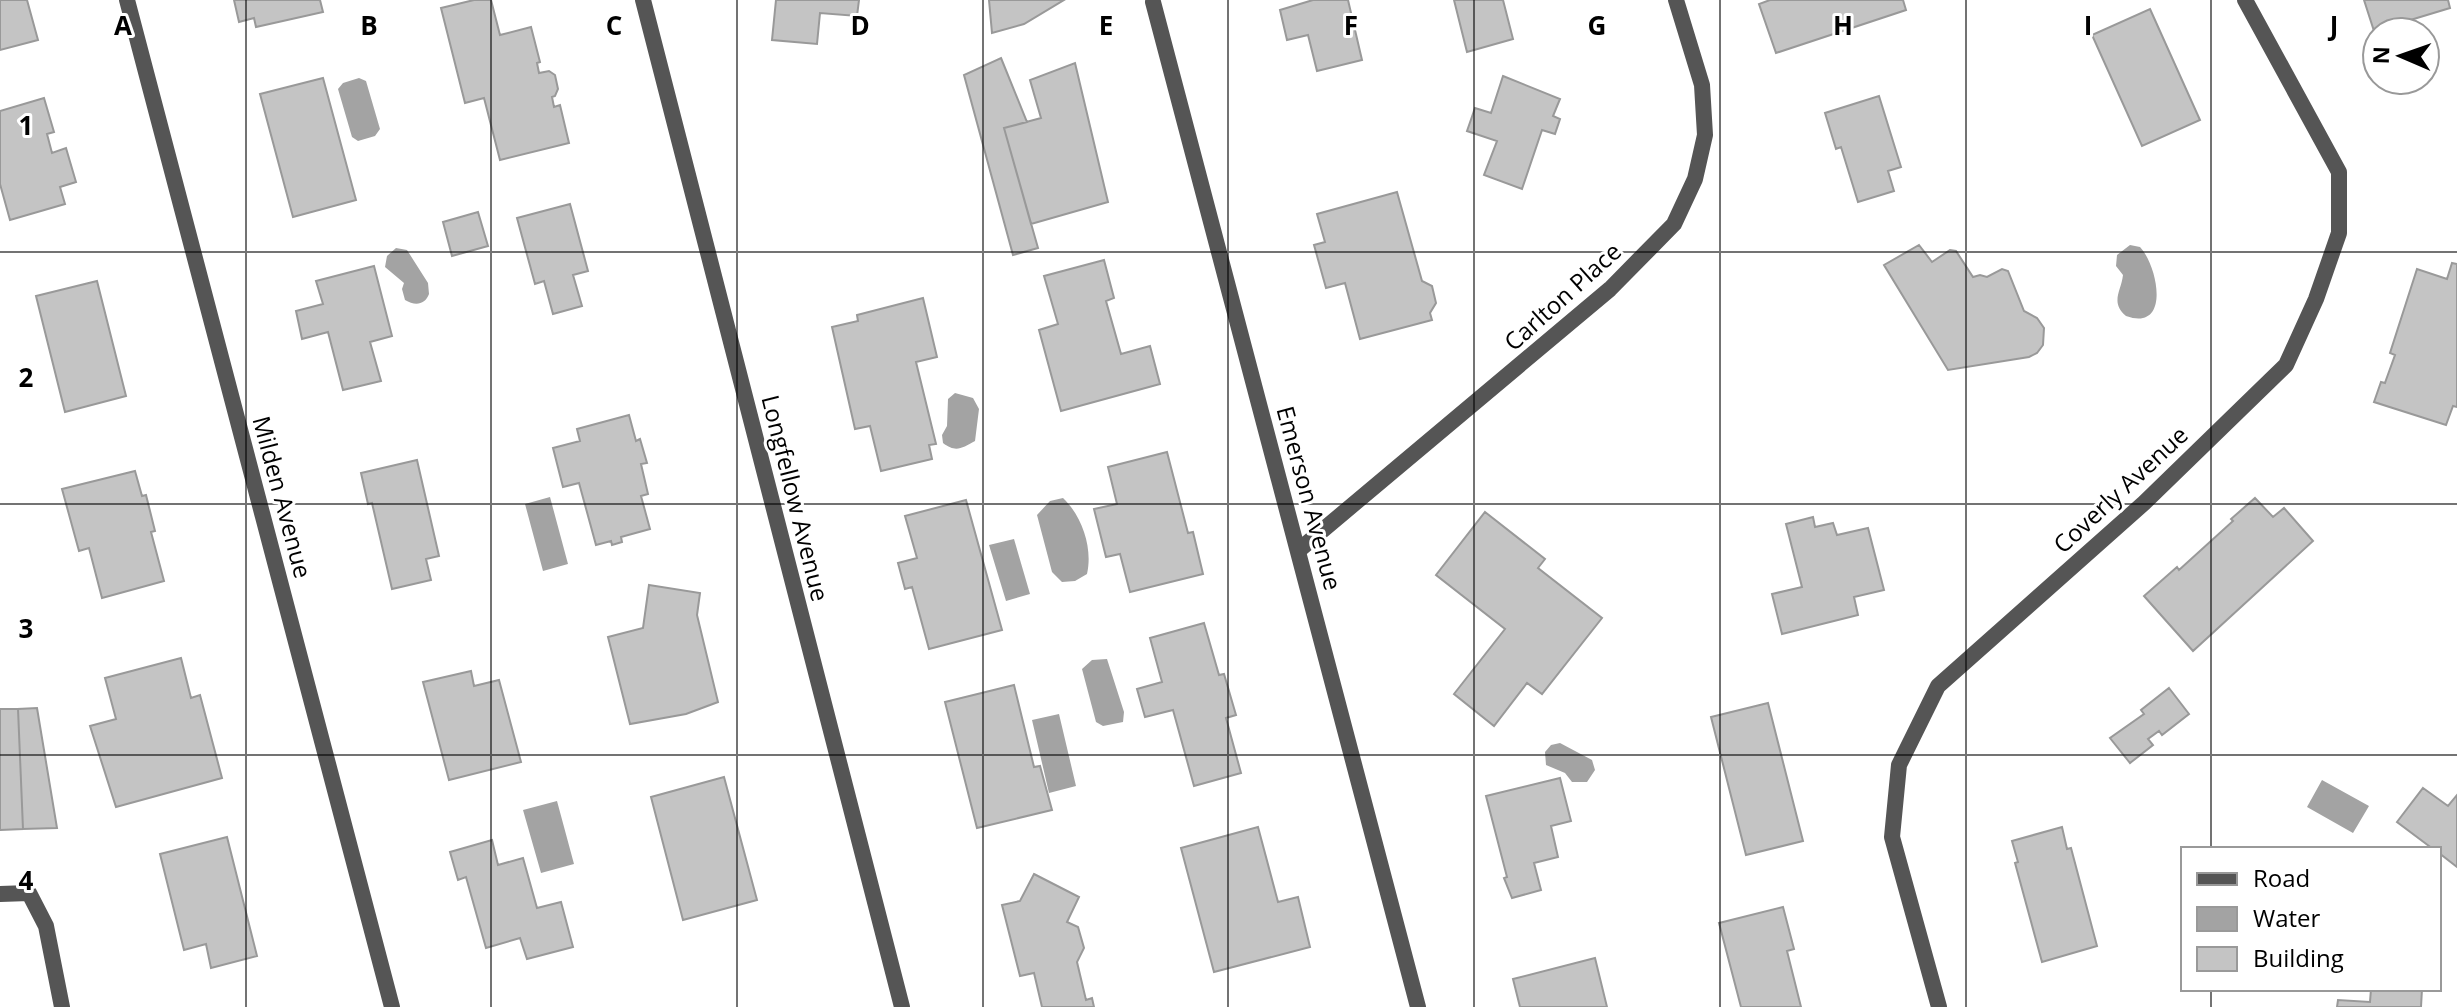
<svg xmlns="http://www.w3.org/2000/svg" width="2457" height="1007" font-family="'Open Sans',sans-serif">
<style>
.water{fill:#a3a3a3}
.building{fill:#c4c4c4;stroke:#999;stroke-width:2}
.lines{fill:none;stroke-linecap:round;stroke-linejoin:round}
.street{stroke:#555;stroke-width:16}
.grid{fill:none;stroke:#000;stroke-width:2;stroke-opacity:0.55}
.labels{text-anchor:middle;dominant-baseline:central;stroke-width:6;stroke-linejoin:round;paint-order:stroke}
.street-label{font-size:24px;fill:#000;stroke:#fff}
.grid-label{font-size:26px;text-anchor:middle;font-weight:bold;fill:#000;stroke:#fff;stroke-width:6;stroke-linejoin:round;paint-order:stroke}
</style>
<rect width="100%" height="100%" fill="#fff"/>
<path class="water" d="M359,78L366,81L380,129L375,136L358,141L352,137L338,89L343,83Z
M2130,245L2140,247C2158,266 2171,332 2126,316C2110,302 2121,292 2123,275L2116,266L2117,255Z
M396,248L407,250L428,283L429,294C425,305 415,306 405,300L402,289L404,283L385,267L387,256Z
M955,393L973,398L979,409L975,441C962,448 956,453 943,443L942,435L947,426L948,399Z
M550,497L568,564L543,571L525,504Z
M1063,498C1082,516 1093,548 1087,574L1075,581L1062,582L1052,572L1037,515L1050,501Z
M1014,539L1030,594L1006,601L989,545Z
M1107,659L1124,712L1123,722L1103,726L1096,722L1082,669L1092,660Z
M1059,714L1076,786L1049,793L1032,720Z
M1560,743L1592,760L1595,770L1587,782H1572L1565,773L1546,765L1545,752L1551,745Z
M2322,780L2369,806L2353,833L2307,807Z
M557,801L574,864L541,873L523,810Z"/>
<path class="building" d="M0,0H27L38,40L0,50Z
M234,0H320L323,12L256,27L254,18L239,22Z
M474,0H491L500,35L531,27L540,62L537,63L539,73L549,71L555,75L558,89L555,96L552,97L554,107L560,105L569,143L500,160L484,98L465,103L441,8Z
M776,0H859L857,16L820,13L817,44L772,40Z
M989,0H1064L1024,24L992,33Z
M1313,0H1348L1362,60L1317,71L1308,35L1287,40L1280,10Z
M1454,0H1503L1513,39L1467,52Z
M1770,0H1903L1906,10L1776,53L1759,4Z
M2364,0H2448L2450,8L2374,31Z
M2150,9L2200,120L2142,146L2092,35Z
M1001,58L1027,122L1004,128L1038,248L1013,255L964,75Z
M1075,63L1108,202L1031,224L1004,128L1041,118L1030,80Z
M1503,76L1560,99L1553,116L1560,119L1555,134L1542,130L1522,189L1484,175L1497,141L1467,131L1475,108L1491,113Z
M323,78L356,200L293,217L260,94Z
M1879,96L1901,167L1888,171L1894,191L1858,202L1841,147L1836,149L1825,113Z
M44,98L54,132L47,134L52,153L66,148L76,182L60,187L65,204L10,220L0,184V111Z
M1397,192L1422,281L1432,286L1436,303L1430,313L1432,320L1360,339L1345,283L1326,288L1314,245L1325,242L1317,214Z
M570,204L588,271L573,275L582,306L553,314L544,281L535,284L517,218Z
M478,212L488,246L452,256L443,222Z
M1919,245L1932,262L1950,250L1956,251L1973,277L1980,275L1987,277L2002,269L2008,271L2024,311L2037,318L2044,328L2043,345L2037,353L2029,357L1948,370L1884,265Z
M1104,260L1114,298L1106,301L1121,354L1150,346L1160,384L1061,411L1039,330L1058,324L1044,276Z
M2452,263L2457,264V407L2453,406L2446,425L2374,402L2381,382L2385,383L2386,380L2395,355L2390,353L2417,269L2447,279Z
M374,266L392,336L370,342L381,381L343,390L328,332L302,339L296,311L323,304L316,281Z
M97,281L126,396L65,412L36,296Z
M923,298L937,357L916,362L936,444L929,445L932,459L881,471L870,426L855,429L832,327L858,321L857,315Z
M629,415L636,441L640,439L647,463L641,464L648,494L641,496L650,529L621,537L622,542L612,545L611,541L596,545L579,483L563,487L553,448L580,441L577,429Z
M1167,452L1188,533L1193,532L1203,574L1130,592L1120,554L1106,557L1094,509L1117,504L1108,467Z
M417,460L439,556L426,559L431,580L392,589L372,503L368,504L361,473Z
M135,471L142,496L146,495L155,531L151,532L164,581L102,598L89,548L79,551L62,489Z
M2255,498L2273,517L2284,508L2313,541L2193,651L2144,596L2177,567L2179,570L2233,521L2231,519Z
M966,500L1002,630L929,649L912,587L905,589L898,563L917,558L905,516Z
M1485,512L1545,559L1538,568L1602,618L1542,694L1527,683L1494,726L1454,694L1505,629L1436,575Z
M1813,517L1815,527L1833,523L1837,535L1868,528L1884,590L1854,597L1858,615L1782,634L1772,594L1802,587L1786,524Z
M649,585L700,593L697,615L718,702L686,714L630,724L608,637L643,628Z
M1204,623L1219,675L1224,674L1236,715L1226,718L1241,773L1194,786L1173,710L1145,717L1137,689L1162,682L1150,638Z
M181,658L191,698L200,695L222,778L116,807L90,726L116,719L105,678Z
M471,671L474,686L499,680L521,762L449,780L423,682Z
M1014,685L1034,767L1040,766L1052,810L977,828L945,702Z
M2169,688L2189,714L2162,735L2159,731L2148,739L2153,745L2130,763L2110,738L2144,714L2141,710Z
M1768,703L1803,841L1746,855L1711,717Z
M37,708L57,828L23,829L18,709Z
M0,709H18L23,829L0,830Z
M724,777L757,900L683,920L651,797Z
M1560,778L1571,821L1551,826L1558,857L1534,863L1541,890L1512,898L1504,878L1507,877L1486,796Z
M2423,788L2448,806L2457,795V867L2439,853V849H2433L2397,822Z
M1258,827L1278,902L1298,897L1310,947L1214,972L1181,848Z
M2062,827L2067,849L2071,848L2097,946L2042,962L2015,863L2018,862L2012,841Z
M227,837L257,956L211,968L206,944L184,950L160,854Z
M492,840L498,865L523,858L537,908L561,902L573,947L527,959L520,938L486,948L466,877L458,880L450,852Z
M1034,874L1079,897L1067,922L1078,927L1084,948L1077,962L1086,1000L1092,998L1094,1007H1042L1034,973L1020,976L1002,905L1020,901Z
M1783,907L1794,949L1787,951L1801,1007H1741L1719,923Z
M1595,958L1607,1007H1520L1513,979Z
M2371,989H2422L2421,1007H2337L2338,1000L2370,1002Z"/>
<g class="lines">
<path class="street" d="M127,0L392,1007
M643,0L902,1007
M1153,2L1418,1007
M1299,550L1610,289L1674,224L1695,179L1705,135L1702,85L1676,0
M0,894L29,893L46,926L62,1007
M1939,1007L1892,837L1899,765L1938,686L2144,503L2286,365L2316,299L2339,233V172L2245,0"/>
</g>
<path class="grid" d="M246,0V1007M491,0V1007M737,0V1007M983,0V1007M1228,0V1007M1474,0V1007M1720,0V1007M1966,0V1007M2211,0V849M0,252H2457M0,504H2457M0,755H2457M2211,989V1007"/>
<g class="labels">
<g class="street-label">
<text transform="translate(1562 296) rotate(-42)">Carlton Place</text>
<text transform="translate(2120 489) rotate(-43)">Coverly Avenue</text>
<text transform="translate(283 497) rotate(75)">Milden Avenue</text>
<text transform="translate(796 498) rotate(76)">Longfellow Avenue</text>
<text transform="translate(1310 498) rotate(75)">Emerson Avenue</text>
</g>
</g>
<g class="grid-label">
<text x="123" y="35">A</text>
<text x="369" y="35">B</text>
<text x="614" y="35">C</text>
<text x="860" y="35">D</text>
<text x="1106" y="35">E</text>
<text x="1351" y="35">F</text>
<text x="1597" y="35">G</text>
<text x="1843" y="35">H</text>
<text x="2088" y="35">I</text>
<text x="2334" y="35">J</text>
<text x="26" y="135">1</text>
<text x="26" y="387">2</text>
<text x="26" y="638">3</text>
<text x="26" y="890">4</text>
</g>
<rect x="2181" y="847" width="260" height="144" fill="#ffffff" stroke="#999999" stroke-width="2"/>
<rect x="2197" y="873" width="40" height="12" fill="#555555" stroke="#999999" stroke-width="2"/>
<text x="2253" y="887" font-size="24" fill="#000000">Road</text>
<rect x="2197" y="907" width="40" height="24" fill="#a3a3a3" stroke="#999999" stroke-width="2"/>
<text x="2253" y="927" font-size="24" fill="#000000">Water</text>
<rect x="2197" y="947" width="40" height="24" fill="#c4c4c4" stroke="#999999" stroke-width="2"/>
<text x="2253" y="967" font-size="24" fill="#000000">Building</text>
<g transform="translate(2401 56) rotate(272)"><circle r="38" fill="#ffffff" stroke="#999999" stroke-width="2"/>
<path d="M0-6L14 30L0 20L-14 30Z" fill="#000000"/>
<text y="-12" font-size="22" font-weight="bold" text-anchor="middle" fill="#000000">N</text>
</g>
</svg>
